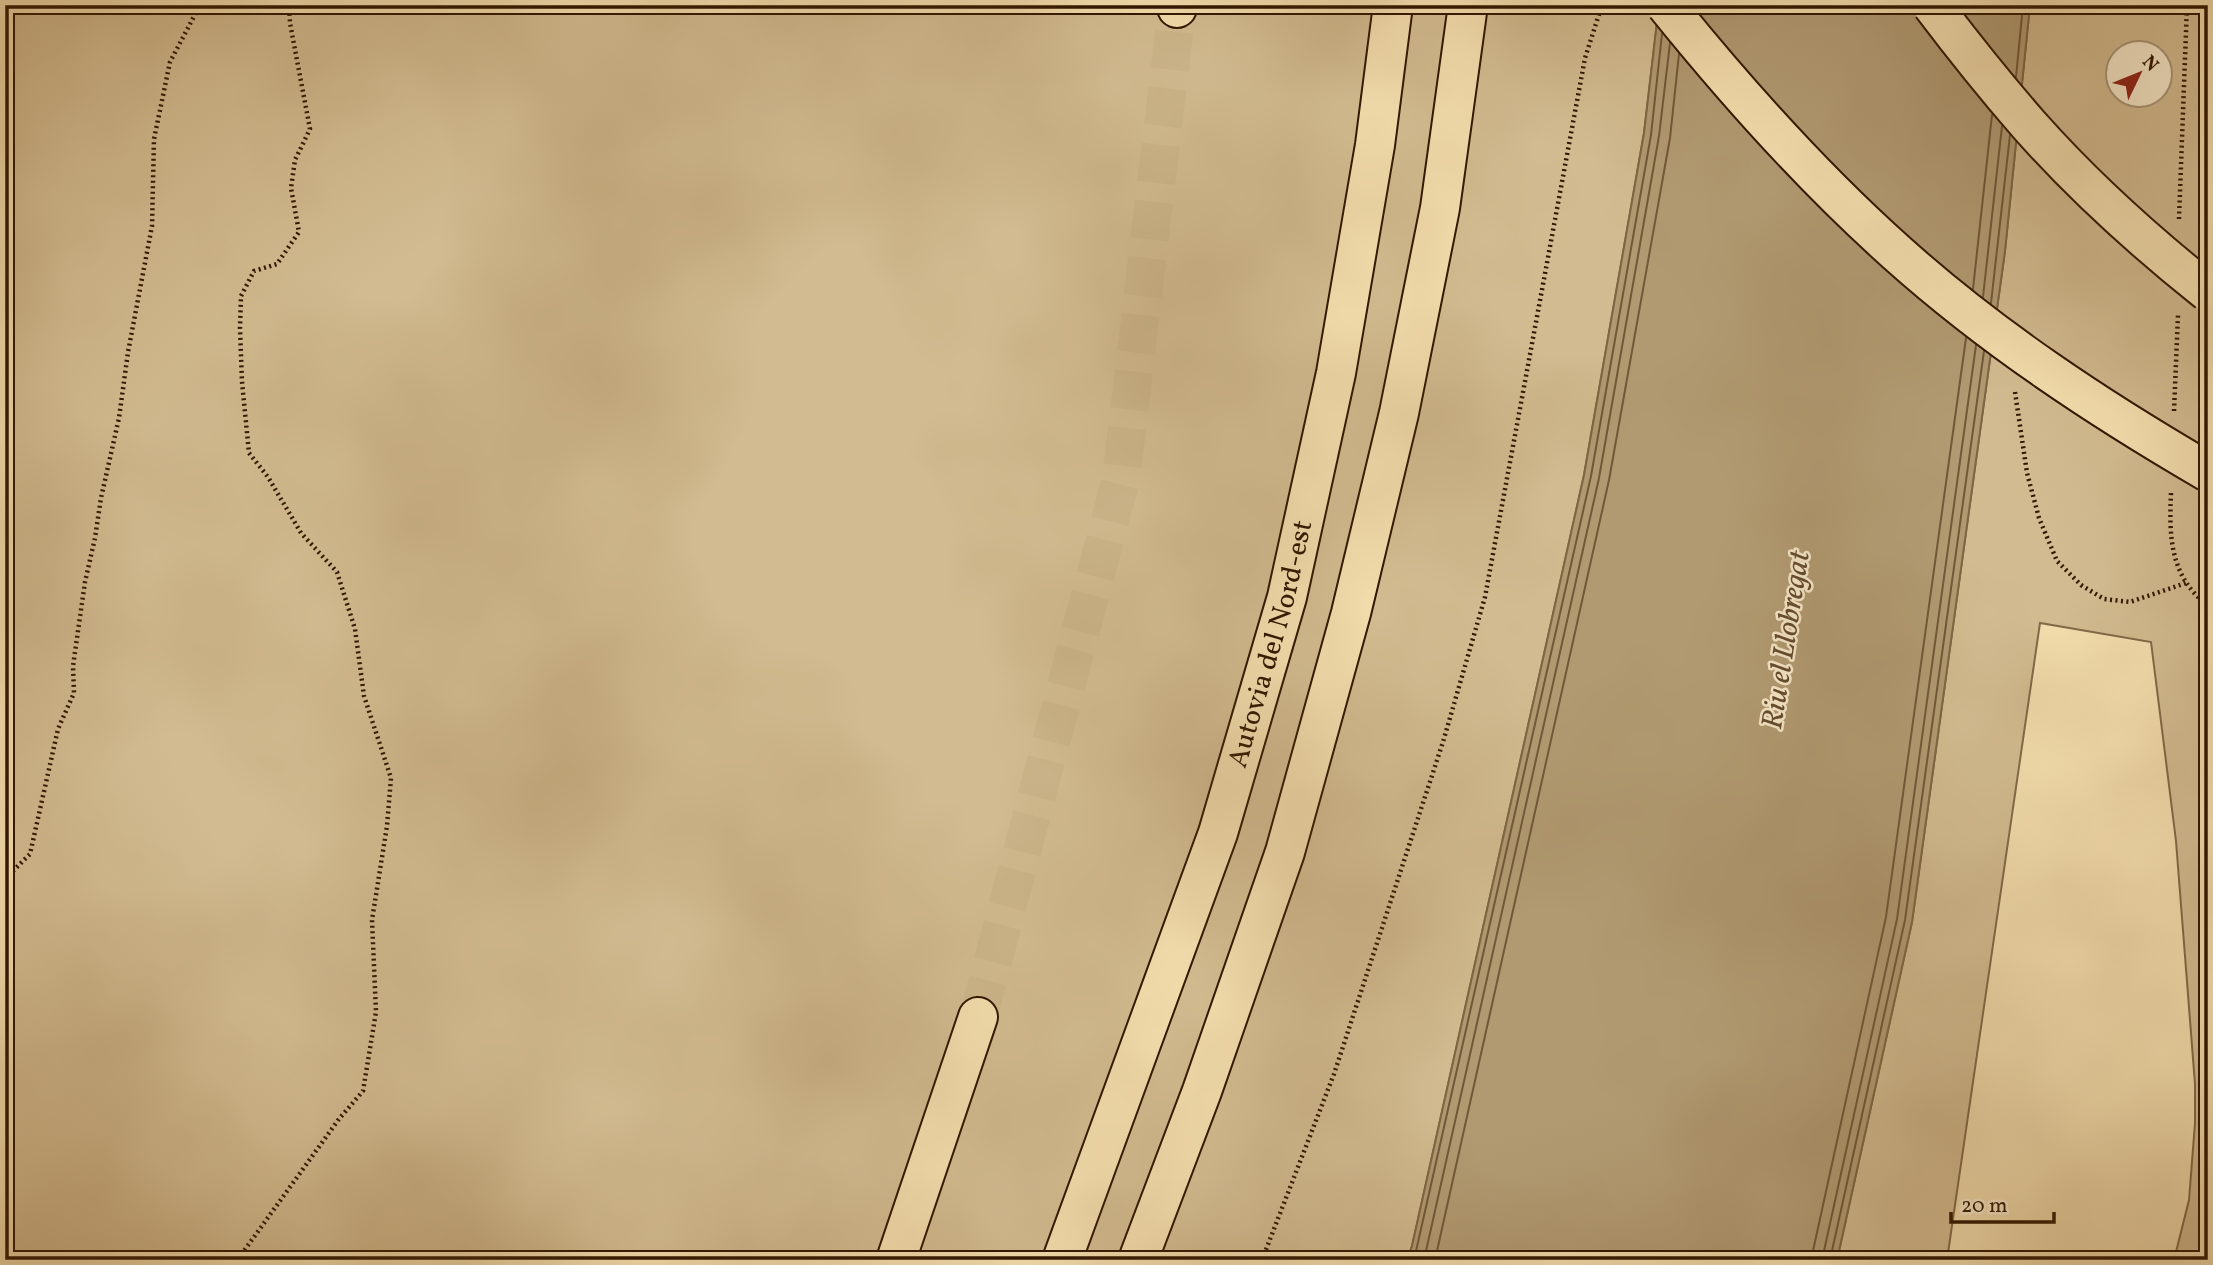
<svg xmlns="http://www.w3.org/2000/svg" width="2213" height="1265" font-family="Vollkorn,serif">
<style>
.green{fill:#d2bb90;stroke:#826948;stroke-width:2;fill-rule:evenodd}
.water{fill:#b19a72;stroke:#7e6644;stroke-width:2}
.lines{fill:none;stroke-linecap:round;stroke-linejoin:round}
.shore{stroke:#715839;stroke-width:2}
.primary-tunnel{stroke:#ccb58a;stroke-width:38;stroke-dasharray:38 19;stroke-linecap:butt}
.primary-casing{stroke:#311700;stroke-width:42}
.motorway-casing{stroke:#311700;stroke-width:42}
.path{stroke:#311700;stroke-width:4.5;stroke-dasharray:2 3.5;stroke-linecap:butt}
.primary{stroke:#f3ddad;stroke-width:38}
.motorway{stroke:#f3ddad;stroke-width:38}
.motorway-bridge-casing{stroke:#311700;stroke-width:42;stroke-linecap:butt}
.motorway-bridge{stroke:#f3ddad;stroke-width:38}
.labels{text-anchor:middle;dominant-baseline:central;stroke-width:5;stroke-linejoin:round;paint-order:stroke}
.street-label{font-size:28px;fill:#311700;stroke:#f7e9ca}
.water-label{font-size:30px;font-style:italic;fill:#644b2e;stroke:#f7e9ca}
</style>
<rect width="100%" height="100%" fill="#f3ddad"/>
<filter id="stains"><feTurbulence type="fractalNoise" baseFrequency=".00286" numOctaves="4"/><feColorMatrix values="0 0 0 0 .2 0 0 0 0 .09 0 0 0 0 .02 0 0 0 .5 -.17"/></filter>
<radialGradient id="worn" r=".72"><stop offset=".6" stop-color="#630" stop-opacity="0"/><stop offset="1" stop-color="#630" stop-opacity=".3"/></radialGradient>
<path class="green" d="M5,5H1659L1644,133L1584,475L1412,1246L1407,1260H5Z
M2030,5H2208V1260H2174L2189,1200L2195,1123V1084L2176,841L2151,642L2040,623L1947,1260H1837L1912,922L2005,251ZM2118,52H2160V94H2118Z"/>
<path class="water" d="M1659,5H2030L2005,251L1912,922L1837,1260H1407L1412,1246L1584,475L1644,133Z"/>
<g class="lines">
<path class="shore" d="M2016,77L2023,5
M1973,289L1992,115
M1983,297L2002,126
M1991,303L2010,135
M1414,1260L1591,476L1651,135L1662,34
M1424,1260L1599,478L1659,136L1670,43
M1435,1260L1609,480L1670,138L1679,54
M1811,1260L1886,917L1966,338
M1822,1260L1897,919L1976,345
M1830,1260L1905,920L1984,351"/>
<path class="primary-tunnel" d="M978,1017L1121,479L1177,8"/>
<g class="primary-casing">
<path id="primary" d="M1177,8V5
M896,1260L978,1017"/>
</g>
<g class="motorway-casing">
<g id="motorway">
<path id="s1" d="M1062,1260L1218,833L1287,597L1336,373L1375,145L1393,5"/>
<path d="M1138,1260L1202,1091L1285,852L1351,613L1399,413L1440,208L1468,5"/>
</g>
</g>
<path class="path" d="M2179,219L2187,5
M2015,392L2027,473L2039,518L2057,561L2081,585L2104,599L2130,602L2186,583
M2174,411L2178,315
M2171,493C2169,538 2170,576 2208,606
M5,891L8,876L30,854L58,729L74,693L73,666L85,582L95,538L101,498L119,418L128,352L152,226L154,139L170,62L200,5
M240,1260L241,1255L339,1119L363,1091L376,1012L372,920L387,826L391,778L364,696L355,629L337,572L301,533L268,477L249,453L242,382L240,328L241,296L254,271L277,264L299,232L291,188L295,160L310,129L290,23L289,5
M1262,1260L1334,1074L1443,742L1485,597L1585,58L1602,5"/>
<use href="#primary" class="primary"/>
<use href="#motorway" class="motorway"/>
<g class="motorway-bridge-casing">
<path id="motorway-bridge" d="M1666,5C1737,93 1813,178 1897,253C1992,338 2098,408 2208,472
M1932,5C1963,46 1995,86 2029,125C2083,186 2144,241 2208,292"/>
</g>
<use href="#motorway-bridge" class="motorway-bridge"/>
</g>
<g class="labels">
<g class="street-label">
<text stroke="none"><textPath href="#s1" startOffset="651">Autovia del Nord-est</textPath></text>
</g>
<g class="water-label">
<text transform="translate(1787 640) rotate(-81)">Riu el Llobregat</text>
</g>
</g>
<rect width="2213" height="1265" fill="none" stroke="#f3ddad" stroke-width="28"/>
<rect x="7" y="7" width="2199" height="1251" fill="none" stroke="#311700" stroke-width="3.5"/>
<rect x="14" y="14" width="2185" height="1237" fill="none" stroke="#311700" stroke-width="2"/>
<g transform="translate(2139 74) rotate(47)"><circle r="33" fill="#f7e9ca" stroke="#a89579" stroke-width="2"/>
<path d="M0-5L12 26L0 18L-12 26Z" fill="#8f2418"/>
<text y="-10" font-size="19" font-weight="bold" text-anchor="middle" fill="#311700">N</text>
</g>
<path d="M1951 1212v10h103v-10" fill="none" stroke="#311700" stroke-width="3.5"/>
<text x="1961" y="1212" font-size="21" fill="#311700" stroke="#f7e9ca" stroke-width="5" paint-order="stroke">20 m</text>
<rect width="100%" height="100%" filter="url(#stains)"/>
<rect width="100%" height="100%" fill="url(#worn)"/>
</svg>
